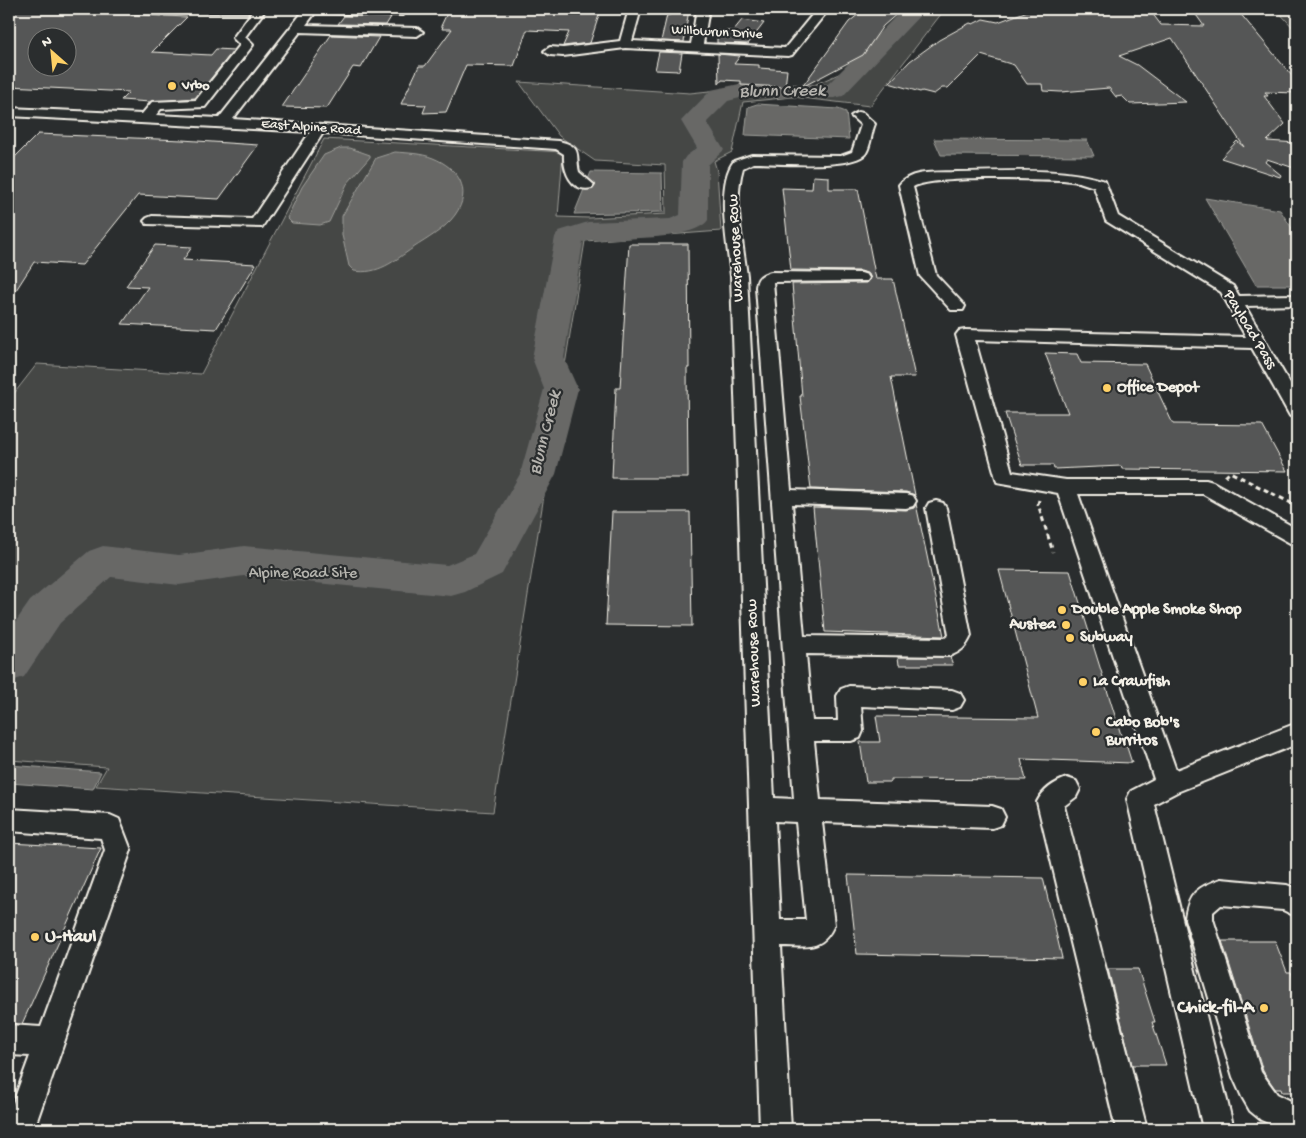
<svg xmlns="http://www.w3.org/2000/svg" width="1306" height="1138" font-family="'Gochi Hand',sans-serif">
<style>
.green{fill:#444645;stroke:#9c9c96}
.water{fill:#676866;stroke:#9f9f9a}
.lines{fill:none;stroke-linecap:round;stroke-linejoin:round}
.river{fill:#676866;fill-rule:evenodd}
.building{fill:#555756;stroke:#f4f1e8;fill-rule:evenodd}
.minor-casing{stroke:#f4f1e8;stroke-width:4}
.path{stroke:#f4f1e8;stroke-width:3;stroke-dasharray:5 4;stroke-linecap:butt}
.minor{fill:#2a2d2e;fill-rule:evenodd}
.poi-dot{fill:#ffd166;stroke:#2a2d2e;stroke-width:2}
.labels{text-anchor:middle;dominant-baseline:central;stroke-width:4.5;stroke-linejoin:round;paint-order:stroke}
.far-street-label{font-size:14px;fill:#f4f1e8;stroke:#2a2d2e}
.far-poi-label{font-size:14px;font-weight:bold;fill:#f4f1e8;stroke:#2a2d2e;text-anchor:start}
.street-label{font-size:16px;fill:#f4f1e8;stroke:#2a2d2e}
.poi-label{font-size:16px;font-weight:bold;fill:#f4f1e8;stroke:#2a2d2e;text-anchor:start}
.park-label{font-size:16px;fill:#b6b5af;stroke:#2a2d2e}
.water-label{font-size:18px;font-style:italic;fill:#b5b3ae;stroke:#2a2d2e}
.near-poi-label{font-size:19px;font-weight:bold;fill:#f4f1e8;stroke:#2a2d2e;text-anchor:start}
</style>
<rect width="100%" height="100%" fill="#2a2d2e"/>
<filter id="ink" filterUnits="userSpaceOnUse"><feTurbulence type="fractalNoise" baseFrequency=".02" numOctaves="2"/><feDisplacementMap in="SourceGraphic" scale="10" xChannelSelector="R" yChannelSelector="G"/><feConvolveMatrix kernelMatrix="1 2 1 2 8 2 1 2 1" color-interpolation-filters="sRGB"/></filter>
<g filter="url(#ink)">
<path class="green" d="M910,9H945L870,106L793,97L743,102L732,152L714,161L717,171L721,231L585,241L493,812L96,786L107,767L9,760V400L37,364L201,374L324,139L563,152L558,217L589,218L666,214L665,165L595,161L559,136L519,82L690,93L748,87L807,88L841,73Z
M1276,9H1297V32Z"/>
<path class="water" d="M757,104L838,109L846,112L849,139L745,135L748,107Z
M934,139L1087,140L1094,156L941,155Z
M341,148H350L370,155V157L347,184L329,222L320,225L292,223L287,218L302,187L324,155Z
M395,152C407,153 421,153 433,158C458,168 473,190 455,215C445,229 427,239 413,248C394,261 378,275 354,271L349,266L342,235V216L376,158Z
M591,172L662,173L663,212L574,214Z
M1205,198L1280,210L1297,236V285H1256Z
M9,765L101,772L93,789L9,783Z"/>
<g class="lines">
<path class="river" d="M903,9H926L843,96L834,98L744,97L728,101L707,122L724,150L708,165V220C694,241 616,238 591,240L583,242L564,358L578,389L556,474L502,574L465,592L451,596L244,576L179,585L111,577L60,623L24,677L9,682V631L30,601L89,551L103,546L179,555L244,546L447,565L474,554L520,474L544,389L532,358L555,237L559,231L588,222L670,219L680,215L682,162L686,156L697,148L681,121L711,90L744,83L828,84Z"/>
</g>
<path class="building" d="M9,9L187,17L152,52L211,55L216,49L234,50L195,98L150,102L121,100L129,92L9,86ZM38,38H68V68H38Z
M449,9L551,10L601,9L590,43L563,46L569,32L527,30L514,66L466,65L446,112L423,113L426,105L401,104L419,66H425L452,29H442L443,26H441Z
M671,9H689L684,42L661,41L667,15H670Z
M865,9H880L898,13L883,26L863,55L802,87L849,22Z
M1033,9H1149L1161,25L1204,26L1194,12H1201L1199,9H1233L1236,12H1239L1297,82V93L1265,92L1268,96H1264L1285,124L1267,141L1297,143V169L1267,159L1265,162L1281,175L1280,177L1221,158L1237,141L1244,147L1172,38L1119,56L1137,65L1186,102L1130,104L1122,96L1116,97L1109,88L1061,92L1043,91L1042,84H1027L1014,65L981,55L948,88H942L934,94L922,91L920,92L889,83L910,61L939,40L970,23L973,24L983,19L998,22Z
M344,16L391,17L386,25L338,24Z
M742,20L764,23L748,44L717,43V31H733Z
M331,35L379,37L361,68L353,67L327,108L282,107Z
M659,52L682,53L679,71L655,70Z
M718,54L740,56L734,64L759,65V68L787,70L785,87L741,85V81L722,80L719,84Z
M38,134L182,140L258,145L219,199L138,195L82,265L34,262L9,301V163Z
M813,176L829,177V189H858L876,279H893L915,377H891L915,495L906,492L811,489L800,396H802L792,284L867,283L871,279L869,274L861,271L791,270L782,188L812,189Z
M629,244H688L689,368H687L688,478H612L616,388H620Z
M155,245L192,247L183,260L256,264L216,329L122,324L148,287L126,286Z
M1045,353L1077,354L1081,363L1145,364L1173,424L1262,425L1287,471L1122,469L1121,466L1054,469L1053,465H1022L1005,413H1068Z
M916,504L944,636L825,632L813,507L906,510L914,508Z
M612,512H690L692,626L606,625Z
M999,570L1070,571L1122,738H1124L1132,763L1021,759L1026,780L891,779V782H866L860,742H880L876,716L1038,718Z
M898,657H950L953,665H899Z
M9,843L101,848L22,1024L9,1023Z
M848,875L1043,878L1062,958L857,954Z
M1222,941H1275L1287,972H1291L1297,988V1092H1282L1281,1089H1275L1263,1071Z
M1108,969H1138L1155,1022H1152L1166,1065H1132Z"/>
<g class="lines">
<g class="minor-casing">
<path id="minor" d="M190,9H266L245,37L253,45L205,107L161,109L156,115L219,118L305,9L398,10L404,13L402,15L315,13L306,25L417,28L423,32L417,36L300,32L233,119L559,141C583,147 575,154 579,172L594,185L592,188C571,193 563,170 564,154L556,149L323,133L262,227L147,224L144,221L147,218L152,216L252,219L310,132L9,116V108L142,114L152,102L196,100L240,45L233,38L252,12H196Z
M629,9H641L632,41L691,44L697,9H709L703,44L785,48L817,9H829L792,55L788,56L625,48L563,56L550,55L544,51L550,47L563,48L620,41Z
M858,112L863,113L875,124C871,133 871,145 866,153C853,170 775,163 753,163L743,168C733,201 743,242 747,276L774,798L794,799L756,287C757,277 761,275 771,272L861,273L867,275L869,278L867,281L773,282L791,490L906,494L913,496L916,501L913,506L906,508L792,504L804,636L945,638L949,635L926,508L929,503L936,501L943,503L946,508L971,636C966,647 961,652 949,656L806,654L812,721H838L837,696L841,689L849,686L952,690L960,693L964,700L960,707L952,710L861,706L863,731L860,738L851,741H814L820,800L992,806L1001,809L1005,817L1001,825L992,828L822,822L834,925C822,952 806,946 781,946L791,1129H760L731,276C728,248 715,184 734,161L752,155L841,156L852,152L861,125L851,116ZM775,821L796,822L806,920H780Z
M957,172C1006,172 1058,166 1105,181L1118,216L1233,286L1239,296L1297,295V305L1245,306L1297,396V418L1290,416L1252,348L975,340L1012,472L1066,480H1206L1213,482L1297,529V545L1290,543L1203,494H1078L1176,770L1297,723V744L1177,792L1154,804L1234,1129H1203L1127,799L1131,791L1154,779L1058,493L997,482L956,335L959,331L965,330L1246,337L1221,292L1106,221L1094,187L1079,182L1063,180C1033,180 934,175 913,187L936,275L965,306L963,310H951L920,276L899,185C911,169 939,173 957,172Z
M1067,778L1076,781L1080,789L1076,797L1064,806L1147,1129H1116L1037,802C1043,790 1055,782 1067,778Z
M9,809L110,815L119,819L131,850L34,1129H9V1114L30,1056L9,1055V1025L41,1027L105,850L101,838L9,831Z
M1221,879L1287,885L1297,889V917L1283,910L1221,905L1213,912V919L1261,1072L1277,1094L1297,1104V1129H1282L1261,1120L1250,1111L1242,1097L1233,1077L1185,919C1188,893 1198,887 1221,879Z"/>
</g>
<path class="path" d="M1225,477L1230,472L1297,506
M1039,500L1038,504L1053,552"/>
<use href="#minor" class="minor"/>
</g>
</g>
<g class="poi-dot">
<circle cx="172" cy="86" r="5"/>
<circle cx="1107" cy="388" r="5"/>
<circle cx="1062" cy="610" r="5"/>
<circle cx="1066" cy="625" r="5"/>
<circle cx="1070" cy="638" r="5"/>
<circle cx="1083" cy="682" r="5"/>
<circle cx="1096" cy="732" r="5"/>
<circle cx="35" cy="937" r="5"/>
<circle cx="1264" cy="1008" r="5"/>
</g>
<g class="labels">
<g class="far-street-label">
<text transform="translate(717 33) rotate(3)">Willowrun Drive</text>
<text transform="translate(311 128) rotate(4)">East Alpine Road</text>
</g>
<g class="far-poi-label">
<text x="182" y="86">Vrbo</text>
</g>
<g class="street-label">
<text transform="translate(737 248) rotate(-93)">Warehouse Row</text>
<text transform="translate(1249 330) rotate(59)">Payload Pass</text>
<text transform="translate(755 653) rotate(-92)">Warehouse Row</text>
</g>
<g class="poi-label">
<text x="1117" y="388">Office Depot</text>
<text x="1072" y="610">Double Apple Smoke Shop</text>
<text x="1056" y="625" text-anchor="end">Austea</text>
<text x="1080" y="638">Subway</text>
<text x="1093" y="682">La Crawfish</text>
<text x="1106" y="723">Cabo Bob's<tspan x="1106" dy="18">Burritos</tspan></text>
</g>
<g class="park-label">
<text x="303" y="574">Alpine Road Site</text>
</g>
<g class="water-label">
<text transform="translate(782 92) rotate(-1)">Blunn Creek</text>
<text transform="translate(546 433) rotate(-76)">Blunn Creek</text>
</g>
<g class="near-poi-label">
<text x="45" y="937">U-Haul</text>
<text x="1254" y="1008" text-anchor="end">Chick-fil-A</text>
</g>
</g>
<rect width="1306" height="1138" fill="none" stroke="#2a2d2e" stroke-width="30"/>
<rect x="15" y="15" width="1276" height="1108" fill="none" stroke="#f4f1e8" stroke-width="2" filter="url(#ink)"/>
<g transform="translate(52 52) rotate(333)"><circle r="24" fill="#2a2d2e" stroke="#7b7b78"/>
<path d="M0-4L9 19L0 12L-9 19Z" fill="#ffd166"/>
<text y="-8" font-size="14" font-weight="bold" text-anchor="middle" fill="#f4f1e8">N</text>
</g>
</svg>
